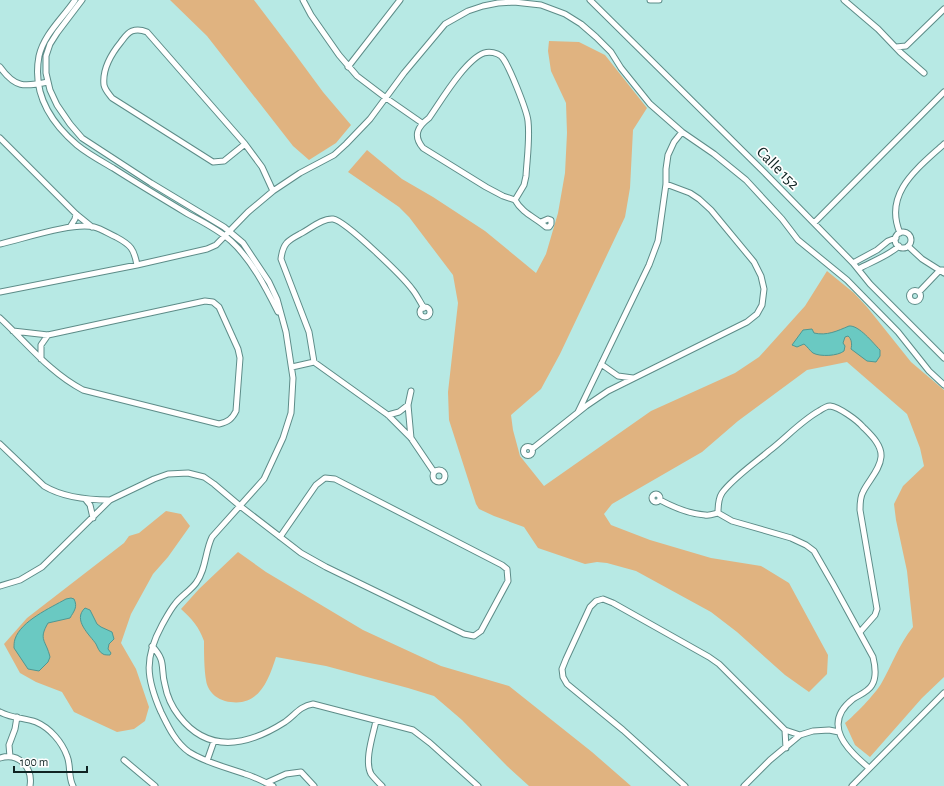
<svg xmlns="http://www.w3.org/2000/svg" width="944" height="786" font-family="'Alegreya Sans',sans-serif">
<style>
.green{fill:#e0b380}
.water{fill:#6ac9c2;stroke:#4f9792}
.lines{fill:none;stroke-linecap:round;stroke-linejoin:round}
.minor-casing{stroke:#5d8c88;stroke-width:7}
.minor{stroke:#fff;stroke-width:5}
.labels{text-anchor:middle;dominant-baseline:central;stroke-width:3.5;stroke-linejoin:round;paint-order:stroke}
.street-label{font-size:16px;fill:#0f2322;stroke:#fefefe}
</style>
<rect width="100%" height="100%" fill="#b7e9e4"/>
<path class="green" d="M170,0H254L295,54L323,92L351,125L336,143L309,160L293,146L207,36Z
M549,41L579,42L605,55L647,108L633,130L630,188L625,217L560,354L541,389L511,415L513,430L520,456L544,486L651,411L735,373L759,357L805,306L827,271L854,293L867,307L911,362L944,390V677L922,698L870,757L855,745L845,723C854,716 875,694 881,684C892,665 899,644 913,627L907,571L896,520L894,504L903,486L924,466L920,448L907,414L847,362L807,370L738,421L702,452L612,504L604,514L611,525L650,540L711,558L761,566L789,583L828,655L827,674L809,692L785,675L737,632L711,612L636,571L607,563L597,562L585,564L538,548L524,527L494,516L479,509L476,504L449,420L448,392L458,303L453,275L409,217L399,207L348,172L367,150L402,179L433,197L485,231L536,273L546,254L558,213L565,173L567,133L566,103L551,71L548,51Z
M166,511L181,514L190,526L168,557L153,574L131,614L121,643L136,669L149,707L145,721L134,729L117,732L74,712L62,692L36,682L20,673L4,644L27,618L124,543L129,536L139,533Z
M238,552L266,572L363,630L441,666L509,686L592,752L631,786H529L507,766L462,720L434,696L408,688L326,666L276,657C268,682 258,709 225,701C218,699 211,694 208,687C204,678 204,652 204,641C199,627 192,619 181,609L199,589Z"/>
<path class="water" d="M849,326C859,325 873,343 880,350V356L876,362L867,361L851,349C852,345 852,339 848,336L845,337L843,343L845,346L844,351C838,356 820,357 813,353C809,350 808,347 804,344L797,347L792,345L803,330L812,329L814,333C827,336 837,331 849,326Z
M71,598L74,599C78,607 74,611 70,618L48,623C38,640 46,640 50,657L48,662L39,671L28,669L14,648C14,645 14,642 15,639C21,621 50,608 66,599Z
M85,608L90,610L97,624L101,627L112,632L114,639L109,644L108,649L111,653L110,655C108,655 104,655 103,654C99,652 98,648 96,644C90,635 72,620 85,608Z"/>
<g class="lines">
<g class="minor-casing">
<path id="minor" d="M75,0C63,18 44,34 39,56C32,93 50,122 77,145C88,154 101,161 113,168C138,184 163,199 188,214C203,222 219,230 231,241C251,259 266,288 278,312
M82,0L57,33L50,44L46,56V73L50,90L57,105L70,124L82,138L151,183L224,227L243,243L269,282L277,299L286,332L293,378L291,413L283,438L264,479L212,537C205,551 206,570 196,583C190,591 181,596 175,604C170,610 166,618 162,625C144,658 146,678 161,712C168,726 175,742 189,752C206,763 226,767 245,774C255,777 264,782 273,786
M303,0L311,15L339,55L357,76L386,98L422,123
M590,0L764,172L853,263L870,284L944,358
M650,0H659
M844,0L878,29L900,52L924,73
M896,47L906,46L944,9
M0,67C15,88 24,87 48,82
M348,67L400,0
M0,138L76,214L92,227
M245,144L224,161L213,162L112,98C109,94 105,90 104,85C102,68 112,53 121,42C124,38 127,33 132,31C138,29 142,30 147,32L245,144L262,167L273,191
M515,200L524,185L526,176C527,158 530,139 528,121C527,111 508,62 501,56C497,53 490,51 484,53C465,60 441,101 429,118C417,127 413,136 423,148L486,187L503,196L515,200C523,214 535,217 546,227H549L551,224V220L548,219L541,222
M814,223L944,92
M70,227L75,219L76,214
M895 240a8 8 0 1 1 16 0a8 8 0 1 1-16 0Z
M900,233C883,193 918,168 944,144
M0,244C23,239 72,222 94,227C102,229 109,234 116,237C131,245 134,249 137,265
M908,246L922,259L944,273
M853,263L877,250L888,241L896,238
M858,269C871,262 888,256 899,246
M909.5 296a5.5 5.5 0 1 1 11 0a5.5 5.5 0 1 1-11 0Z
M0,292L137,265L207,249L216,245L248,212L273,191L300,173L334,155L346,144L370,119L404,73L445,24L468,11L483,6L498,3L514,2L541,5L565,14L581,24L596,37L611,52L621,68L650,104L682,132L714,154L746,180L782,219L798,240L847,280L898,332L929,371L944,385
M919,292L940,270H943
M420 312a5 5 0 1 1 10 0a5 5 0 1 1-10 0Z
M0,318C27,343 50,373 83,390L219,424C228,422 232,419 236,411L240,358L238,349L219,307L213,302L205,301L48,335L13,331
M41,359V345L48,335
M314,362L388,415L411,438L434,472
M601,364L618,376L633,378
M292,367L314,362L309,332L281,259C283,242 289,240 302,233C311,228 323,218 333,219C346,221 403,277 412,289C417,295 420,302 424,308
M411,391L408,405L411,438
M578,412L649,265L658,241L666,184V169L668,155L674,142L682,132
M388,415L399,412L408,405
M0,444L44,486C64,498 88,500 110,500
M523.5 451a4.5 4.5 0 1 1 9 0a4.5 4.5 0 1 1-9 0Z
M532,449L586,406L608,391L747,322L757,314L762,305L764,289L761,276L754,262L711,210L699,199L690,193L666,184
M433 476a6 6 0 1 1 12 0a6 6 0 1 1-12 0Z
M652 498a4 4 0 1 1 8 0a4 4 0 1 1-8 0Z
M86,500L90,505L93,518
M660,500C673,507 690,514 705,515C709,516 714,514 718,513
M0,586L20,580L42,567L110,500L154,479L168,474L188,473L204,477L214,484L240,506L301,553L326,567L464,634L474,636L481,631L508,581L507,569L502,565L335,479L325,478L316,485L280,537
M860,632L875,615L877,609L860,510C860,504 860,497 863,492C868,481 880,470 881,457C882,445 871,435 863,427C857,420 839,407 830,406C827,406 822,409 819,411C801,421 786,438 769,451C755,463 733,478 722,493C718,499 718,507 718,513L732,521L791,538L806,545L814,551L833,584L873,657C875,665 877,677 872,685C868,692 859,695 853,699C821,724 847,750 869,768
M152,646C167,662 160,667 165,685C167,696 172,707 179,716C209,755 249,745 285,722C295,715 300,706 313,704L413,730L430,743L478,786
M0,712C11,718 25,718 36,722C50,728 62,742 67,756C71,765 68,777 73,786
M376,721C373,735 364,761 371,774C374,778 378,782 382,786
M785,730L786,748
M10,757L9,745L15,729L17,717
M0,758C19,752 33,768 30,786
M124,760L155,786
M207,761L214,741
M266,783L286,774L301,772L314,786
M685,786L623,730L567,684L563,677L562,669L566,659L590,607L596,601L603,599L613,603L709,657L719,664L785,730L800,735
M744,786L770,760L800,735L813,731L829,730L839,732
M852,786L944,693"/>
</g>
<use href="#minor" class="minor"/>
</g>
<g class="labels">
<g class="street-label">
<text transform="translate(778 168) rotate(45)">Calle 152</text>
</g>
</g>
<path d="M14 766v6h73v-6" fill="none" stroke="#0f2322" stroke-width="2"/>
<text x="20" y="766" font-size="12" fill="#0f2322" stroke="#fefefe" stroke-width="3" paint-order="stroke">100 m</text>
</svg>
